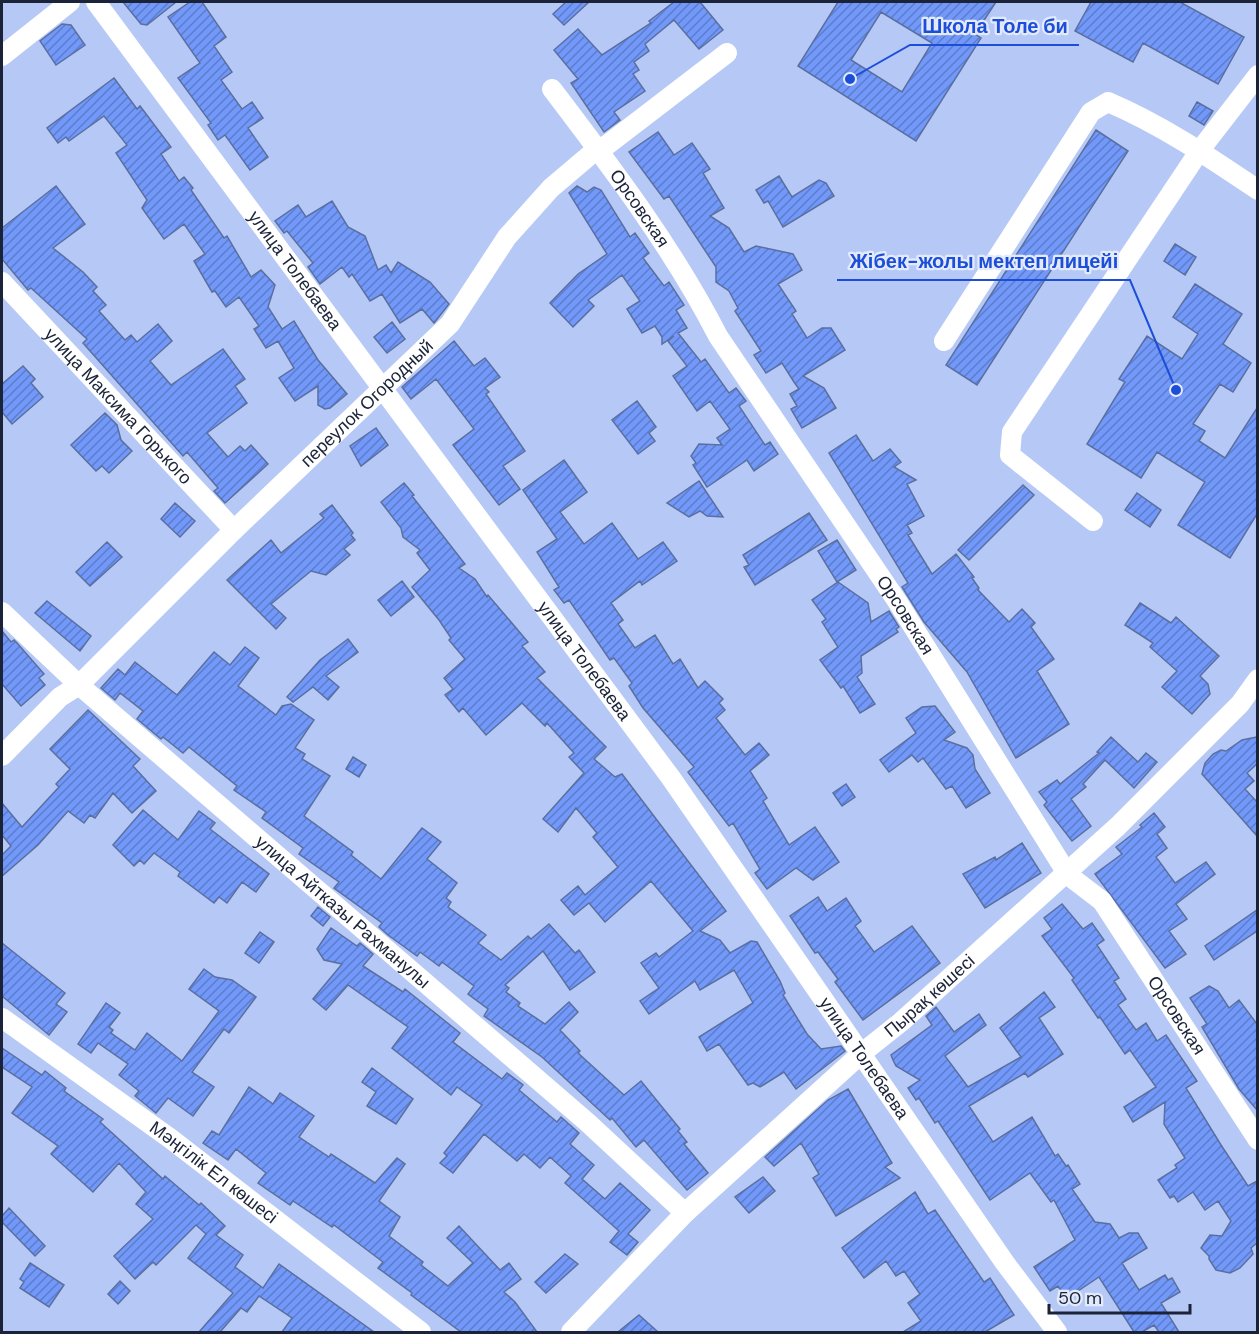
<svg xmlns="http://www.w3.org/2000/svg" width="1259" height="1334" font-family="'DM Sans',sans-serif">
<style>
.building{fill:url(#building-hatch);stroke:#5a6fa0;stroke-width:1.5;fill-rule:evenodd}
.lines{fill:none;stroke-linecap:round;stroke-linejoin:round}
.minor{stroke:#fff;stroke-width:20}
.labels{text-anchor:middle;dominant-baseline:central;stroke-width:4.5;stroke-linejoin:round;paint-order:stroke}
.street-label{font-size:18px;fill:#1a2338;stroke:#e3eafb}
.leader{fill:none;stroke:#1d4ed8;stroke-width:2}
.callout-dot{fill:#1d4ed8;stroke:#e3eafb;stroke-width:2}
.callout-label{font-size:20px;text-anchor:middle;font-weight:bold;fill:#1d4ed8;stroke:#e3eafb;stroke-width:4.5;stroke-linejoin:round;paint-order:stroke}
</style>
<defs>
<pattern id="building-hatch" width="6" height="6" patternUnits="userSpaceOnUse" patternTransform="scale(1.5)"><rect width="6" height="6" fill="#7299fa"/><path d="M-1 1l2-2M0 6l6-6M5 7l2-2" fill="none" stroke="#5d7ccb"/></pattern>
</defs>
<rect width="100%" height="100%" fill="#b6c9f6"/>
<path class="building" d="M123,2H176L147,25L141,24Z
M190,2H202L226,37L214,46L232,72L221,80L242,109L252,102L263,118L248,128L268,157L250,170L225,135L218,140L208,125L211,123L178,78L200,63L168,17Z
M566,2H589L564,25L553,14Z
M674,2H700L723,30L699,49L674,20L645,44L649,51L634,62L639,70L633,74L645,91L614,112L620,120L604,132L571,83L578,79L554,50L578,29L602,55L651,23L649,21Z
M838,2H996L975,34L981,38L916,141L798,66ZM881,12L932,43L902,92L851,60Z
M1091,2H1180L1244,37L1218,84L1143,43L1133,62L1075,31Z
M62,24L71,25L85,45L56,65L40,41Z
M114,78L137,109L140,106L171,147L161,154L179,181L184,177L193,188L191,190L224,238L227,236L251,277L261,270L275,285L268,307L282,329L294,321L318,360L347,394L330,408L325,409L318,405V386L295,401L279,378L294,368L278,341L266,348L254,329L259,326L239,297L226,307L215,291L212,292L194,261L205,254L184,224L164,239L142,208L147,200L116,153L127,145L104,116L69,141L66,137L58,143L47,128Z
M1197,102L1213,111L1204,125L1189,116Z
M1096,130L1128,151L977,385L946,365Z
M658,132L674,155L692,143L710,169L703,173L724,208L710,216L729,228L744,252L756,246L793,254L802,270L778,284L796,311L792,314L807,338L822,328H831L845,350L803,376L824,388L836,408L802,428L791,409L797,406L790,394L799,389L794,382L782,363L766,373L754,355L761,351L735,311L738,308L729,291L716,282V267L669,196L664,199L629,152Z
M779,176L792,197L819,180L826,183L834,196L783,227L768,201L764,203L756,190Z
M56,186L85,224L53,248L83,272L97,287L93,291L106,305L99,311L125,340L131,335L137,342L158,324L172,341L150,361L171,385L223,349L245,379L235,386L247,403L207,433L228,457L240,446L245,451L251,445L268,464L225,503L214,491L218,488L187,452L183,456L83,343L87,339L31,288L28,290L2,259V228Z
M577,186L587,192L594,187L601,190L630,237L635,233L649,253L643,258L664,286L669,282L684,305L676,310L687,328L678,333L701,362L705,359L729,393L736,388L746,401L739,406L765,445L770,442L778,454L754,471L747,460L707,487L693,465L696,463L691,456L699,444L722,445L717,438L730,429L710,401L697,411L673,376L687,366L668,341L674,336L662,344V337L655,326L642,333L627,309L640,301L622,275L588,300L594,306L573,327L550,303L578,274L607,254L569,193Z
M332,201L348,227L365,236L378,270L386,265L391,273L398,262L430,282L449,304L434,323L422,309L400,323L382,294L370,301L352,274L349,277L342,267L320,284L308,267L313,263L287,231L284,233L275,221L298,205L306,217Z
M1175,244L1196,257L1185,275L1164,261Z
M1195,284L1242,314L1223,344L1251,363L1233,392L1220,384L1193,424L1205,431L1199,441L1225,458L1257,408V514L1230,558L1178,525L1205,482L1157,452L1141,478L1087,444L1125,382L1119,379L1147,336L1182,359L1198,334L1173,317Z
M392,322L405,339L387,353L374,337Z
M454,341L474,366L485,358L500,377L485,388L489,392L486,394L525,451L503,466L520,489L499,505L453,445L474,429L436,379L411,399L402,387Z
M23,366L35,379L31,383L43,397L12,424L2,412V384Z
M637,401L656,427L649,433L655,441L638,454L612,420Z
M105,413L117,425L121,440L132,451L109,473L102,466L96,471L71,445Z
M376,428L388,445L361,466L350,446Z
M856,435L873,461L890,449L901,462L894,467L916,480L907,484L924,516L907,525L912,533L908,535L932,574L956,554L974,577L972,578L979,588L978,590L1009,622L1022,609L1035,623L1031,627L1054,659L1037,671L1069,724L1016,758L967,672L924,622L902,587L908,583L829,453Z
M564,460L587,492L560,512L584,544L612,523L638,559L663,542L677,561L642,585L640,581L611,603L623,620L618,624L635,648L655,635L673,664L680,659L698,688L705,681L723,699L719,703L725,710L716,718L745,755L759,743L769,755L750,771L767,798L763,801L789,845L815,827L839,862L813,880L796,868L767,889L755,873L760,869L733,823L729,826L688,772L694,767L643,708L629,686L632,683L614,658L610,660L569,600L564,603L554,590L559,587L537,552L557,539L523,490Z
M699,481L723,517L707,516L700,511L689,517L667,503Z
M404,483L414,495L412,496L465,564L459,568L475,579L487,597L488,595L528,642L522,646L545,672L537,678L606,747L594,759L615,777L622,774L726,911L700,931L720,940L730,953L751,941L757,942L780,981L785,993L783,995L807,1034L821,1049L841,1046L845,1051L796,1089L784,1072L760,1087L753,1083L748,1085L719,1044L707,1051L699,1037L753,1003L734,970L700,990L695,981L649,1014L640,1001L659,988L641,963L656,953L659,957L693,931L651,881L605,922L589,903L574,915L561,900L578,886L585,895L618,867L593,837L597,833L576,808L558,832L543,819L584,773L569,757L574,753L547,723L545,726L522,703L486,735L463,708L459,712L445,695L453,689L444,678L465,659L449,640L451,638L439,620L412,587L430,570L417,553L420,550L403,537L401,528L381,502Z
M1023,485L1034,495L969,560L958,550Z
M1137,493L1161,510L1150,527L1125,510Z
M175,503L195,521L180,537L161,519Z
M332,505L353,533L351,535L355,540L344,549L350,555L326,575L311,571L271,604L286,618L276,629L227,580L271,540L281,553L324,518L320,514Z
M809,513L827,540L755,585L744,567L749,565L743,555Z
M837,540L856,570L837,582L818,551Z
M107,542L122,557L90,586L76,572Z
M402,581L414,597L391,616L378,600Z
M838,582L868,603L871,622L889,611L899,627L896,629L898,632L861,656L862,673L857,677L875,704L860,713L843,686L841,688L820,660L838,647L822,622L826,619L812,600Z
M47,601L91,636L80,651L35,613Z
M1140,603L1171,623L1176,617L1219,656L1200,676L1208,684L1210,694L1192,714L1162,687L1177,671L1150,647L1153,643L1125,625Z
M2,631L11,642L14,640L17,643L44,674L39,678L45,685L21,706L2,684Z
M348,639L358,652L326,676L339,687L328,700L313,687L293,702L287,697L320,660Z
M245,647L259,658L238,686L276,715L282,706L291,704L314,720L295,748L305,754L302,759L330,776L304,816L353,852L351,855L381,879L422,828L441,842L427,859L457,883L446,898L451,902L448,907L486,935L478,943L501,960L528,936L531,939L549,924L575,953L579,950L595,972L570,990L543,951L505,985L509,988L506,992L520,1003L518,1006L545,1024L569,1002L578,1012L560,1030L580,1051L578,1053L624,1095L641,1081L680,1129L678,1131L687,1142L684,1144L708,1173L687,1190L644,1140L636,1147L612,1118L610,1120L542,1057L484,1016L488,1009L468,994L474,986L442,962L439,966L420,952L417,956L388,935L379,927L382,923L334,888L339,882L299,854L303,848L262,818L266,812L234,790L237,786L189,747L183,753L163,737L161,739L137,719L143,711L120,693L115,700L101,688L118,669L125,675L135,662L177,695L214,652L230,665Z
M935,706L955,732L944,740L967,748L973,755L975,769L990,793L966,808L952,786L946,789L923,758L918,762L912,755L889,772L880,760L916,733L906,718L922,707Z
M88,710L140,759L133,766L156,791L132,813L113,793L95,818L90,815L84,823L68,811L38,845L2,876V855L11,846L2,835V803L22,827L59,787L56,784L70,769L50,749Z
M1111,737L1138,762L1146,753L1157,762L1134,788L1105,760L1083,784L1086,787L1071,799L1091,826L1072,841L1044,805L1047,802L1039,792L1057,780L1060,784L1099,753L1097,752Z
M1257,737V764L1247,773L1254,781L1245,789L1257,802V836L1202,774L1205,763L1213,754L1221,750L1226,751L1242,740Z
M353,757L366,765L359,777L346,769Z
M846,784L855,797L842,806L833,793Z
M143,810L178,840L199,811L215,823L210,829L269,874L256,892L242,882L227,903L219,897L214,903L178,876L180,872L154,853L144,864L140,860L134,866L113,845Z
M1154,813L1165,827L1157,834L1167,848L1156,857L1175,883L1206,862L1215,874L1176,904L1187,919L1169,931L1186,954L1165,968L1095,874L1122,854L1116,847L1142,827L1140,825Z
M1022,843L1041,873L985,908L963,874L995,857L996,860Z
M818,897L827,911L846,898L861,921L855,926L874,952L912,926L940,963L863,1020L835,982L838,979L818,952L815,953L790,916Z
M1062,904L1083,929L1092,923L1104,940L1097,945L1119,978L1114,981L1126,999L1118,1005L1136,1030L1146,1023L1157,1041L1166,1035L1197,1081L1186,1088L1221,1145L1248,1186L1257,1181V1243L1251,1248L1253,1254L1240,1268L1230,1273L1216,1270L1209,1259V1256L1201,1248L1210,1235L1222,1236L1231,1221L1218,1201L1205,1210L1193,1192L1178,1202L1174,1196L1170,1198L1158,1180L1177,1168L1175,1165L1185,1158L1164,1124L1165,1102L1133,1122L1124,1107L1156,1087L1130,1050L1125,1054L1100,1017L1098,1018L1072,980L1074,978L1042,936L1052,929L1044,918Z
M318,907L330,917L323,926L311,916Z
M1257,910V931L1214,960L1205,946Z
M331,928L357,946L360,943L373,954L363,966L403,992L405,989L460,1033L453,1042L502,1079L507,1073L523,1085L519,1090L557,1122L561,1117L579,1133L570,1144L594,1165L582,1179L605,1199L620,1183L650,1210L628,1234L638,1242L627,1255L610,1242L619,1231L565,1183L571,1176L550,1157L540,1168L524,1154L517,1161L484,1134L453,1173L440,1163L447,1156L444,1153L482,1105L457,1087L451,1095L392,1048L408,1027L348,985L326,1010L313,999L342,964L324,960L317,949Z
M260,932L274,942L259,963L245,953Z
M2,943L65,993L56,1004L67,1012L49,1035L2,996Z
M204,969L215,977L232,980L256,997L229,1033L224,1029L192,1072L214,1087L193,1116L168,1098L156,1113L135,1096L139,1091L119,1075L128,1064L98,1043L91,1053L78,1044L106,1003L120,1013L109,1027L113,1030L111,1033L135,1050L147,1033L182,1061L219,1011L189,989Z
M1209,986L1218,991L1229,1008L1239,1000L1257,1024V1110L1239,1089L1202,1027L1207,1024L1190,998Z
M1044,992L1055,1007L1039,1018L1063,1054L1028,1077L1025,1073L969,1106L993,1142L1032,1117L1055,1156L1058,1154L1066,1166L1068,1165L1080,1184L1072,1189L1095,1222L1110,1224L1119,1238L1129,1233H1138L1147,1248L1122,1263L1139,1290L1165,1275L1168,1280L1172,1278L1180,1292L1161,1303L1179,1332H1159L1154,1325L1142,1332H1134L1099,1277L1066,1299L1058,1286L1050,1291L1034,1267L1075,1240L1054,1200L1051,1202L1030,1173L990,1200L938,1121L935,1123L919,1098L916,1100L908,1088L920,1080L896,1066L893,1060L891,1055L932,1025L926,1016L936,1007L954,1032L979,1014L986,1025L945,1056L968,1087L1021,1057L1000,1028Z
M2,1048L42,1075L45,1071L66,1088L64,1091L103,1119L100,1122L163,1179L165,1176L199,1205L201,1203L225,1226L216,1235L243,1255L235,1267L263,1288L279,1264L374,1332H282L292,1318L259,1296L247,1312L241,1308L220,1332H199L233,1293L188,1258L206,1234L196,1225L156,1265L153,1262L135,1279L114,1256L153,1219L136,1204L146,1192L119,1163L93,1192L51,1154L58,1146L12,1113L32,1087L2,1067Z
M372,1068L413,1099L396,1124L367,1106L376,1092L362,1082Z
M249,1087L273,1104L280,1093L314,1116L299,1137L329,1157L331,1154L375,1183L397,1158L405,1164L379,1201L400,1217L389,1236L423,1262L421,1265L448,1286L473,1263L447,1238L459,1226L500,1270L509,1263L521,1279L504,1292L515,1302L537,1332H461L411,1295L412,1293L378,1268L383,1262L334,1225L332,1227L293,1201L290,1205L258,1183L266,1173L236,1149L228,1160L203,1143L212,1131L219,1135Z
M848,1089L892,1163L885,1167L900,1178L836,1216L813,1178L819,1174L801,1143L774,1166L765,1157L828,1100Z
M763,1177L775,1191L749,1213L735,1197Z
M915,1192L928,1214L935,1210L984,1282L990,1278L1014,1315L985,1332H903L921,1321L908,1303L920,1294L904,1271L896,1276L886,1261L864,1278L842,1248Z
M9,1208L45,1246L35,1256L2,1222V1216Z
M565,1254L578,1264L546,1293L535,1282Z
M30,1263L64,1285L49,1307L20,1288L24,1282L20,1279Z
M120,1281L130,1291L118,1304L108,1294Z
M639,1315L658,1332H618Z"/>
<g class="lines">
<g class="minor">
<path id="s1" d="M96,2L671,778L1005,1263L1057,1332"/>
<path d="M2,56L70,2"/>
<path id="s2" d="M552,89C612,168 673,248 718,336L897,601L1068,875L1102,901L1258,1140"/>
<path id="s3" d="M2,282L234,530"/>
<path d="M944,341L1091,112L1108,102C1162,125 1209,157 1258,190"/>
<path d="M1093,521L1010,455L1012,432L1200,150L1258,75"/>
<path id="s4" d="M2,612L79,685L587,1122L685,1213"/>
<path id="s5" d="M2,756L60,697L79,685L234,530L450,324L507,237L551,188L597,149L607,145L727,53"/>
<path id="s6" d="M2,1018L171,1139L421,1332"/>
<path id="s7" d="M571,1332L685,1213L862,1053L901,1022L1118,826L1240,704L1258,679"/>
</g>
</g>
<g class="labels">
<g class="street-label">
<text stroke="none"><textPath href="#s2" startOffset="148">Орсовская</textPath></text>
<text stroke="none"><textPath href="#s1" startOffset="334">улица Толебаева</textPath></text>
<text stroke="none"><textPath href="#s5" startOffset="508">переулок Огородный</textPath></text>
<text stroke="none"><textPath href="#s3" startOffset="170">улица Максима Горького</textPath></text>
<text stroke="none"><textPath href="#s2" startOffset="634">Орсовская</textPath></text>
<text stroke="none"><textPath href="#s1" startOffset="820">улица Толебаева</textPath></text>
<text stroke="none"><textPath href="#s4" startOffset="454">улица Айтказы Рахманулы</textPath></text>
<text stroke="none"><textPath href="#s7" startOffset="492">Пырақ көшесі</textPath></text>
<text stroke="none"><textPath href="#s2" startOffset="1120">Орсовская</textPath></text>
<text stroke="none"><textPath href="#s1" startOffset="1306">улица Толебаева</textPath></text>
<text stroke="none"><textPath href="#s6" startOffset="262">Мәңгілік Ел көшесі</textPath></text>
</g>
</g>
<path class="leader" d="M850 79L910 45H1079M1176 390L1130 280H837"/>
<g class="callout-dot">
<circle cx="850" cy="79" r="6"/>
<circle cx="1176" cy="390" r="6"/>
</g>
<g class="callout-label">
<text x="995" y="33">Школа Толе би</text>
<text x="984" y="268">Жібек-жолы мектеп лицейі</text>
</g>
<rect width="1259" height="1334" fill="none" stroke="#1a2338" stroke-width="6"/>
<path d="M1049 1304v9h141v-9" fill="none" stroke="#1a2338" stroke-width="3"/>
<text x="1058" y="1304" font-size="18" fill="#1a2338" stroke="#e3eafb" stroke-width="4.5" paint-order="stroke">50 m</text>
</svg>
